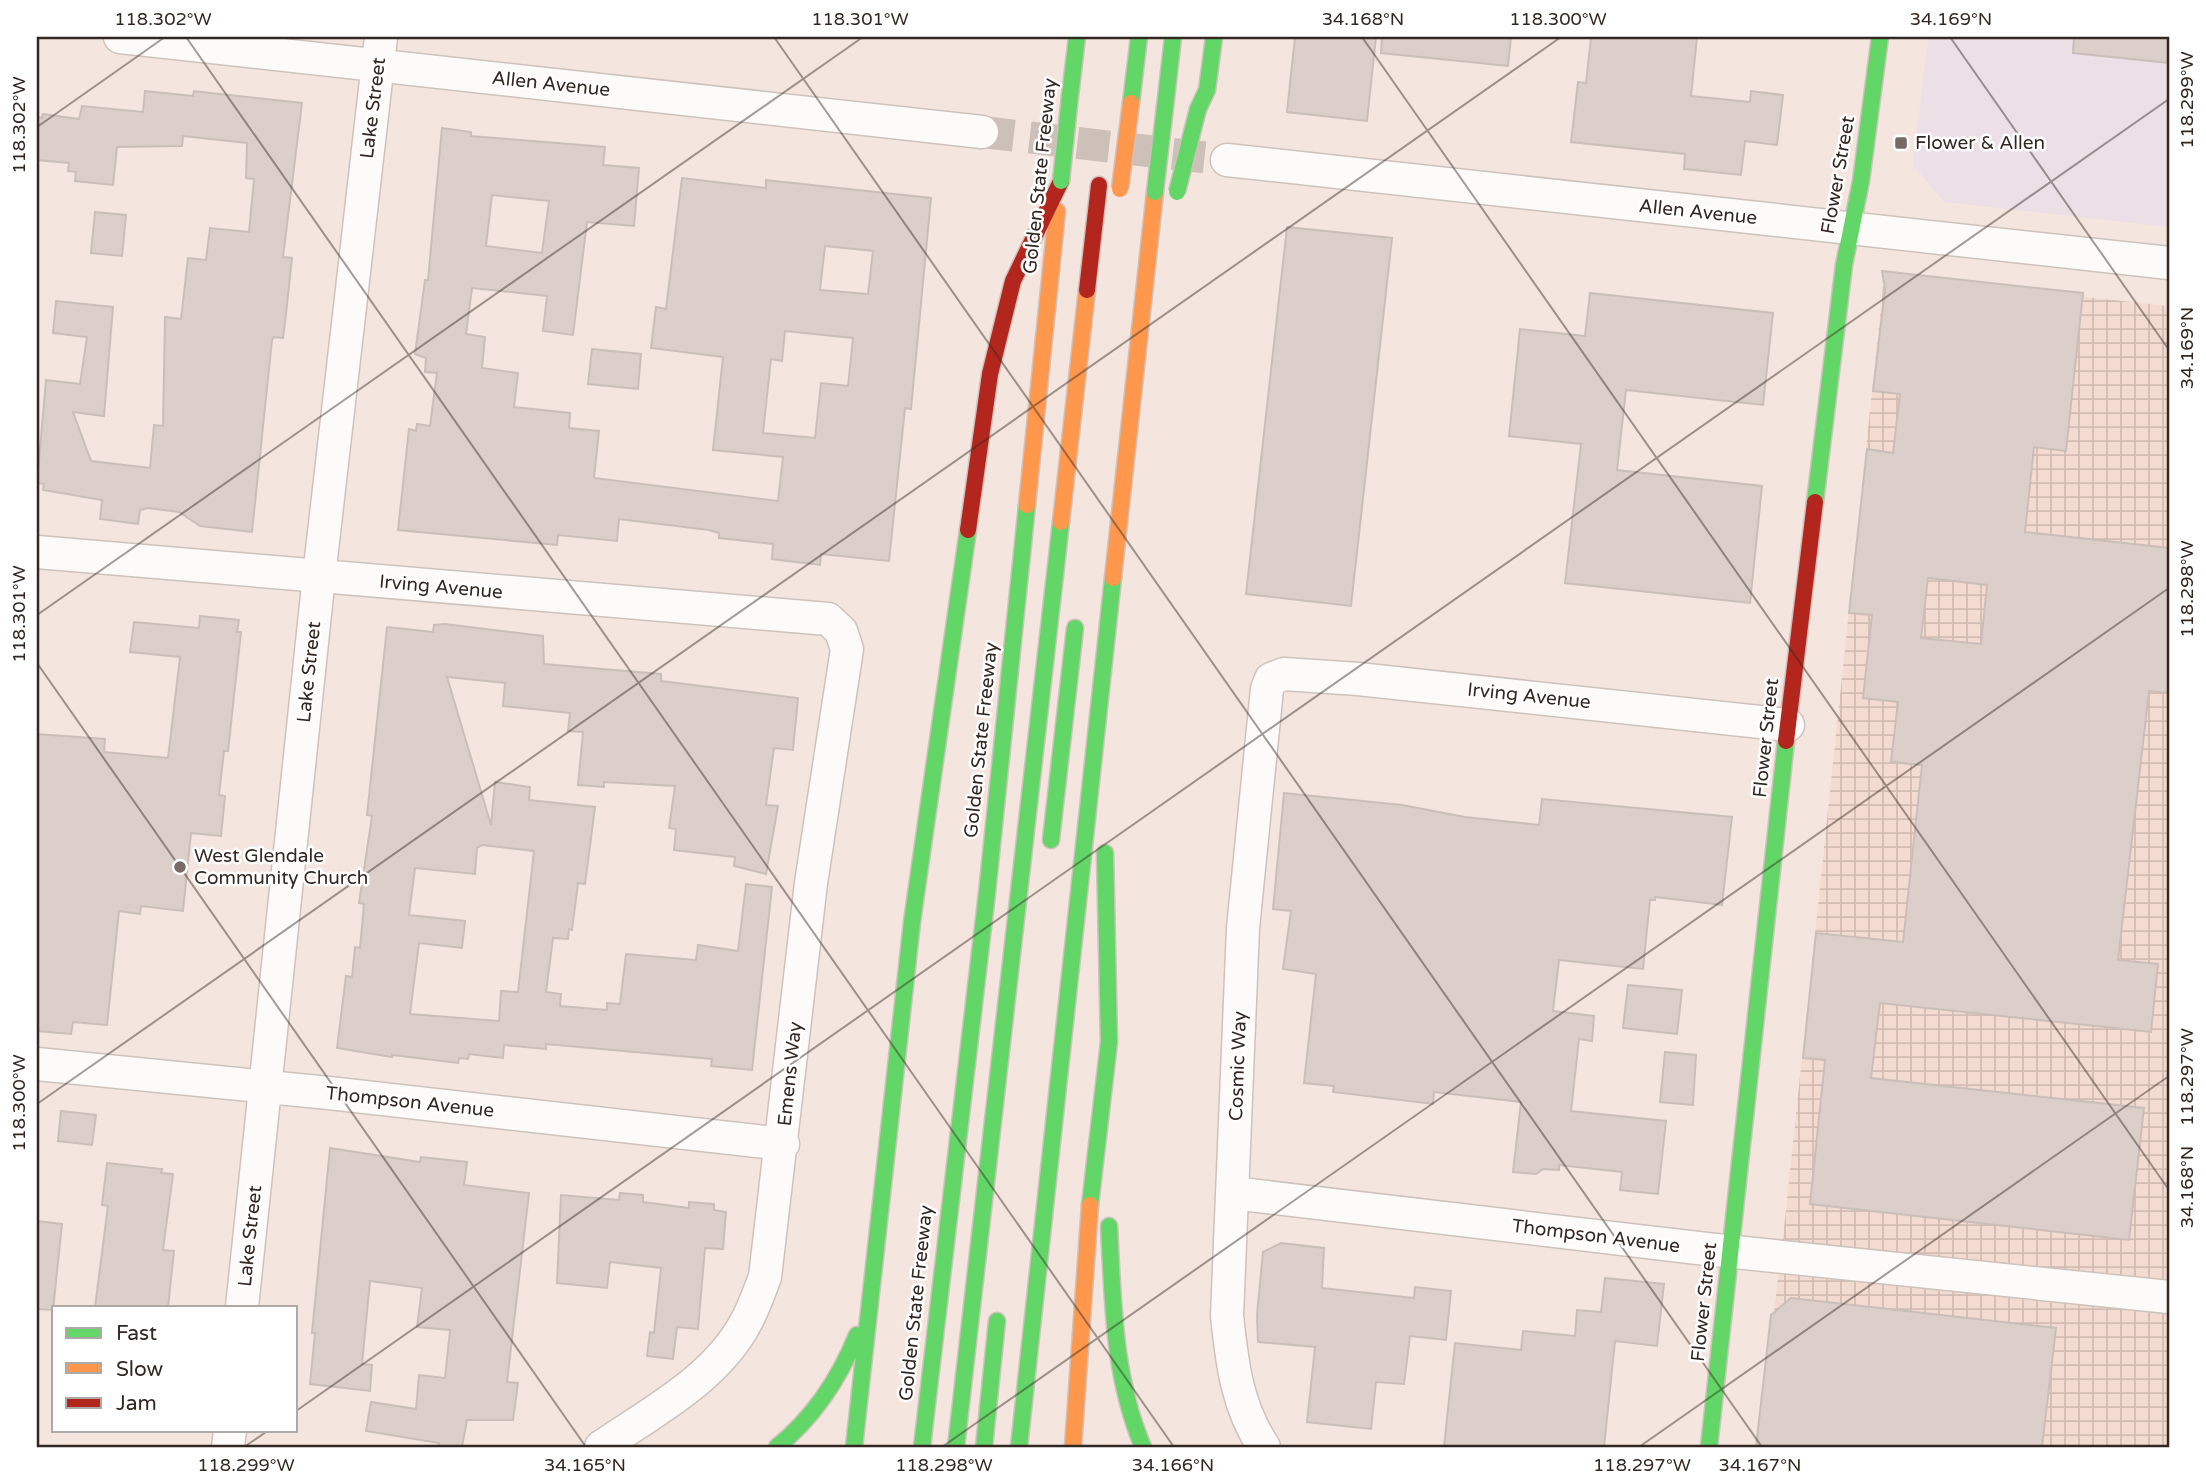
<svg xmlns="http://www.w3.org/2000/svg" width="2206" height="1484" font-family="'Varela Round',sans-serif">
<style>
.commercial{fill:#eddfe6}
.industrial{fill:url(#industrial-grid)}
.building{fill:#dccfca;stroke:#cabeb9;stroke-width:2;fill-rule:evenodd}
.lines{fill:none;stroke-linecap:round;stroke-linejoin:round}
.street-tunnel{stroke:#cdc0b9;stroke-width:32;stroke-dasharray:32 16;stroke-linecap:butt}
.street-casing{stroke:#cec2bc;stroke-width:35}
.fast-casing{stroke:#cec2bc;stroke-width:19}
.slow-casing{stroke:#cec2bc;stroke-width:19}
.jam-casing{stroke:#cec2bc;stroke-width:19}
.street{stroke:#fdfbfa;stroke-width:32}
.fast{stroke:#63d668;stroke-width:16}
.slow{stroke:#ff974d;stroke-width:16}
.jam{stroke:#b3261e;stroke-width:16}
.fast-bridge-casing{stroke:#cec2bc;stroke-width:19;stroke-linecap:butt}
.slow-bridge-casing{stroke:#cec2bc;stroke-width:19;stroke-linecap:butt}
.fast-bridge{stroke:#63d668;stroke-width:16}
.slow-bridge{stroke:#ff974d;stroke-width:16}
.ticks{fill:none;stroke:#332721;stroke-width:2;stroke-opacity:0.45}
.poi-dot{fill:#776a64;stroke:#fff;stroke-width:2.5}
.labels{text-anchor:middle;dominant-baseline:central;stroke-width:5;stroke-linejoin:round;paint-order:stroke}
.street-label{font-size:19px;fill:#332721;stroke:#fff}
.poi-label{font-size:19px;fill:#332721;stroke:#fff;text-anchor:start}
.neatline{fill:none;stroke:#332721;stroke-width:2.5}
.ticks-label{font-size:18px;text-anchor:middle;fill:#332721}
</style>
<defs>
<pattern id="industrial-grid" width="8" height="8" patternUnits="userSpaceOnUse" patternTransform="scale(1.75)"><rect width="8" height="8" fill="#f4dbd1"/><path d="M0 4h8M4 0v8" fill="none" stroke="#d2bcb3"/></pattern>
</defs>
<rect width="100%" height="100%" fill="#f4e6df"/>
<path class="commercial" d="M1928,37H2169V227L1944,202L1913,165Z"/>
<path class="industrial" d="M1898,277L2169,306V1447H1758L1785,1219L1883,287Z"/>
<path class="building" d="M1295,37H1376L1367,121L1287,112Z
M1382,37H1511L1508,66L1381,53Z
M1591,37H1697L1691,96L1750,102L1751,91L1783,95L1777,145L1745,141L1741,175L1684,169L1685,154L1571,142L1578,82L1586,83Z
M2074,37H2169V63L2073,53Z
M145,91L193,96L194,91L302,103L283,257L292,258L285,323L283,338L274,337L272,340L252,532L200,526L179,512L148,508L140,510L138,524L100,519L102,500L43,490L44,484L37,483L46,380L80,384L87,337L53,333L56,301L113,307L104,416L73,412L91,461L150,468L154,425L163,426L165,317L181,319L188,258L206,260L210,228L249,232L254,179L246,178L247,143L183,136L182,146L117,147L113,185L75,181L76,172L68,171L69,163L37,160V117L42,118L43,114L79,119L82,106L143,112Z
M442,128L471,132V136L605,147L603,165L639,168L634,226L587,222L573,335L543,331L547,296L472,288L466,334L485,337L482,368L518,373L514,407L570,413L569,428L599,431L594,478L778,501L783,457L713,450L723,357L651,348L656,307L666,309L682,178L766,188V180L931,198L911,409L905,408L889,561L821,554L820,565L772,559L773,544L719,538V533L709,530L619,519L617,541L558,535L557,545L398,530L409,429L416,431L417,424L430,426L437,373L425,372L426,358L415,354L425,280H428ZM492,195L549,201L542,253L486,246ZM825,246L873,251L868,294L820,290ZM785,331L853,338L848,386L821,383L815,438L763,433L771,359L782,361Z
M95,212L126,215L122,256L91,253Z
M1287,227L1392,238L1351,606L1246,594Z
M1882,271L2083,293L2066,451L2034,447L2025,532L2169,548V693L2149,691L2118,960L2158,964L2151,1032L1880,1003L1871,1078L2144,1108L2129,1240L1810,1204L1825,1060L1803,1058L1816,933L1903,942L1922,765L1891,762L1898,702L1863,698L1872,615L1849,613L1867,449L1893,453L1900,394L1873,391L1885,289ZM1928,578L1987,585L1981,644L1921,638Z
M1590,293L1773,313L1763,405L1626,390L1617,470L1762,486L1750,603L1565,583L1581,444L1509,436L1520,329L1585,336Z
M592,349L641,354L638,389L588,384Z
M200,616L239,620L237,632H241L228,751H224L219,795L225,796L221,836L191,833L183,911L141,906L140,914L119,911L107,1025L73,1022L71,1034L37,1031V734L105,739L104,752L168,758L180,657L130,652L134,622L199,628Z
M445,624L543,636L544,664L661,674V681L798,698L793,750L774,748L766,805L778,806L766,874L734,866L735,857L674,850L676,829L669,828L675,786L604,782V787L578,785L583,732L568,731L570,713L503,706L505,683L447,677L491,825L495,782L530,787L529,800L595,807L585,884L578,883L572,930L569,929L568,939L553,938L546,992L561,994L560,1006L607,1010V1003L620,1004L626,954L696,960L698,945L738,951L746,884L772,887L752,1070L711,1066L712,1059L546,1044V1049L504,1045L503,1058L469,1054L468,1059L459,1058L458,1063L392,1055V1057L337,1048L346,976L352,977L355,947L360,948L364,904L359,903L372,816L367,815L387,627L433,632L434,625ZM482,845L534,851L518,992L501,991L499,1021L410,1014L419,943L462,948L465,921L409,915L415,868L475,874L477,848Z
M1284,793L1402,805L1465,817L1539,825L1542,799L1732,817L1722,905L1655,897V900H1650L1643,969L1559,960L1553,1011L1594,1016L1592,1041L1579,1039L1571,1111L1666,1121L1658,1194L1620,1190L1622,1172L1559,1165V1170L1543,1169L1536,1174L1513,1172L1521,1102L1434,1092L1433,1104L1333,1092L1334,1086L1304,1083L1316,974L1283,969L1291,911L1273,909Z
M1628,985L1682,990L1677,1034L1623,1028Z
M1665,1052L1696,1055L1693,1105L1660,1102Z
M61,1111L96,1115L92,1145L58,1141Z
M330,1148L420,1162L421,1157L467,1162L464,1185L529,1193L507,1382L518,1383L513,1420H467L462,1447H438L439,1443L366,1431L371,1402L416,1409L419,1375L445,1378L450,1330L417,1327L422,1288L370,1281L362,1364L372,1365L370,1391L310,1384L315,1333H312Z
M107,1163L162,1169L161,1173L173,1174L163,1250L174,1251L168,1307H95L108,1206L102,1205Z
M620,1193L643,1195V1202L689,1208V1202L714,1204V1210L726,1212L723,1249L705,1248L698,1329L677,1327L673,1359L647,1356L650,1332L654,1333L661,1268L610,1262L607,1288L557,1283L561,1195L619,1200Z
M37,1221L62,1224L53,1310L37,1309Z
M1281,1243L1324,1248L1322,1288L1414,1298L1415,1287L1451,1291L1446,1340L1410,1336L1404,1384L1376,1382L1371,1429L1307,1422L1315,1347L1258,1342L1257,1315L1263,1252Z
M1605,1278L1664,1284L1657,1346L1615,1341L1604,1447H1444L1455,1343L1521,1350L1523,1331L1575,1336L1577,1310L1601,1312Z
M1791,1298L2056,1328L2042,1447H1756L1771,1315Z"/>
<g class="lines">
<path class="street-tunnel" d="M982,132L1227,160"/>
<g class="street-casing">
<path id="street" d="M120,37L982,132
M1227,160L2169,263
M37,552L828,619L841,631L847,649L811,883L765,1277C759,1292 754,1308 746,1322C716,1379 652,1412 601,1447
M37,1064L329,1093L783,1144
M1232,1193L1706,1249L2169,1297
M242,1307L319,576L381,37
M228,1447L230,1430
M1264,1447C1237,1407 1232,1363 1227,1316L1243,928L1267,689L1271,679L1284,674L1358,679L1788,725"/>
</g>
<g class="fast-casing">
<path id="fast" d="M1070,96L1077,37
M1131,103L1139,37
M1165,107L1173,37
M1198,109L1207,90L1214,37
M1815,502L1844,265L1861,181L1880,37
M1051,840L1075,628
M1090,1205L1109,1042L1105,853
M1109,1226C1113,1301 1113,1376 1143,1447
M777,1447C814,1417 839,1379 857,1335
M854,1447L912,922L968,530
M922,1447L987,893L1027,505
M956,1447L1061,522
M984,1447L997,1321
M1019,1447L1113,578
M1709,1447L1786,741"/>
</g>
<g class="slow-casing">
<path id="slow" d="M1027,505L1057,211
M1061,522L1087,290
M1113,578L1155,192
M1073,1447L1090,1205"/>
</g>
<g class="jam-casing">
<path id="jam" d="M1087,290L1099,185
M968,530L990,374L1013,281L1061,181
M1786,741L1815,502"/>
</g>
<use href="#street" class="street"/>
<use href="#fast" class="fast"/>
<use href="#slow" class="slow"/>
<use href="#jam" class="jam"/>
<g class="fast-bridge-casing">
<path id="fast-bridge" d="M1061,181L1070,96
M1155,192L1165,107
M1177,192L1198,109"/>
</g>
<g class="slow-bridge-casing">
<path id="slow-bridge" d="M1120,189L1131,103"/>
</g>
<use href="#fast-bridge" class="fast-bridge"/>
<use href="#slow-bridge" class="slow-bridge"/>
</g>
<path class="ticks" d="M186,37L1174,1447M774,37L1762,1447M1362,37L2169,1190M1950,37L2169,350M37,127L165,37M37,615L863,37M37,663L586,1447M37,1104L1561,37M296,1411L2169,99M244,1447L269,1430M942,1447L2169,588M1639,1447L2169,1076"/>
<g class="poi-dot">
<rect x="1894" y="136" width="14" height="14" rx="3.5"/>
<circle cx="180" cy="867" r="7"/>
</g>
<g class="labels">
<g class="street-label">
<text transform="translate(551 84) rotate(6)">Allen Avenue</text>
<text transform="translate(373 108) rotate(-83)">Lake Street</text>
<text transform="translate(1838 175) rotate(-80)">Flower Street</text>
<text transform="translate(1040 176) rotate(-84)">Golden State Freeway</text>
<text transform="translate(1698 212) rotate(6)">Allen Avenue</text>
<text transform="translate(441 587) rotate(5)">Irving Avenue</text>
<text transform="translate(309 672) rotate(-84)">Lake Street</text>
<text transform="translate(1529 696) rotate(6)">Irving Avenue</text>
<text transform="translate(1766 738) rotate(-84)">Flower Street</text>
<text transform="translate(981 740) rotate(-84)">Golden State Freeway</text>
<text transform="translate(1238 1066) rotate(-88)">Cosmic Way</text>
<text transform="translate(790 1074) rotate(-84)">Emens Way</text>
<text transform="translate(410 1102) rotate(6)">Thompson Avenue</text>
<text transform="translate(250 1236) rotate(-84)">Lake Street</text>
<text transform="translate(1596 1236) rotate(7)">Thompson Avenue</text>
<text transform="translate(1704 1302) rotate(-84)">Flower Street</text>
<text transform="translate(916 1303) rotate(-84)">Golden State Freeway</text>
</g>
<g class="poi-label">
<text x="1915" y="143">Flower &amp; Allen</text>
<text x="194" y="856">West Glendale<tspan x="194" dy="22">Community Church</tspan></text>
</g>
</g>
<rect width="2206" height="1484" fill="none" stroke="#ffffff" stroke-width="77"/>
<rect x="52" y="1306" width="245" height="126" fill="#ffffff" stroke="#ada9a6" stroke-width="2"/>
<rect x="66" y="1328" width="35" height="10" fill="#63d668" stroke="#ada9a6" stroke-width="2"/>
<text x="116" y="1340" font-size="21" fill="#332721">Fast</text>
<rect x="66" y="1363" width="35" height="10" fill="#ff974d" stroke="#ada9a6" stroke-width="2"/>
<text x="116" y="1376" font-size="21" fill="#332721">Slow</text>
<rect x="66" y="1398" width="35" height="10" fill="#b3261e" stroke="#ada9a6" stroke-width="2"/>
<text x="116" y="1410" font-size="21" fill="#332721">Jam</text>
<rect x="38" y="38" width="2130" height="1408" class="neatline"/>
<g class="ticks-label">
<text x="163" y="25">118.302°W</text>
<text x="860" y="25">118.301°W</text>
<text x="1363" y="25">34.168°N</text>
<text x="1558" y="25">118.300°W</text>
<text x="1951" y="25">34.169°N</text>
<text transform="translate(2187 100) rotate(-90)" y="6">118.299°W</text>
<text transform="translate(19 125) rotate(-90)" y="6">118.302°W</text>
<text transform="translate(2187 348) rotate(-90)" y="6">34.169°N</text>
<text transform="translate(2187 589) rotate(-90)" y="6">118.298°W</text>
<text transform="translate(19 614) rotate(-90)" y="6">118.301°W</text>
<text transform="translate(2187 1077) rotate(-90)" y="6">118.297°W</text>
<text transform="translate(19 1103) rotate(-90)" y="6">118.300°W</text>
<text transform="translate(2187 1187) rotate(-90)" y="6">34.168°N</text>
<text x="246" y="1471">118.299°W</text>
<text x="585" y="1471">34.165°N</text>
<text x="944" y="1471">118.298°W</text>
<text x="1173" y="1471">34.166°N</text>
<text x="1642" y="1471">118.297°W</text>
<text x="1760" y="1471">34.167°N</text>
</g>
</svg>
